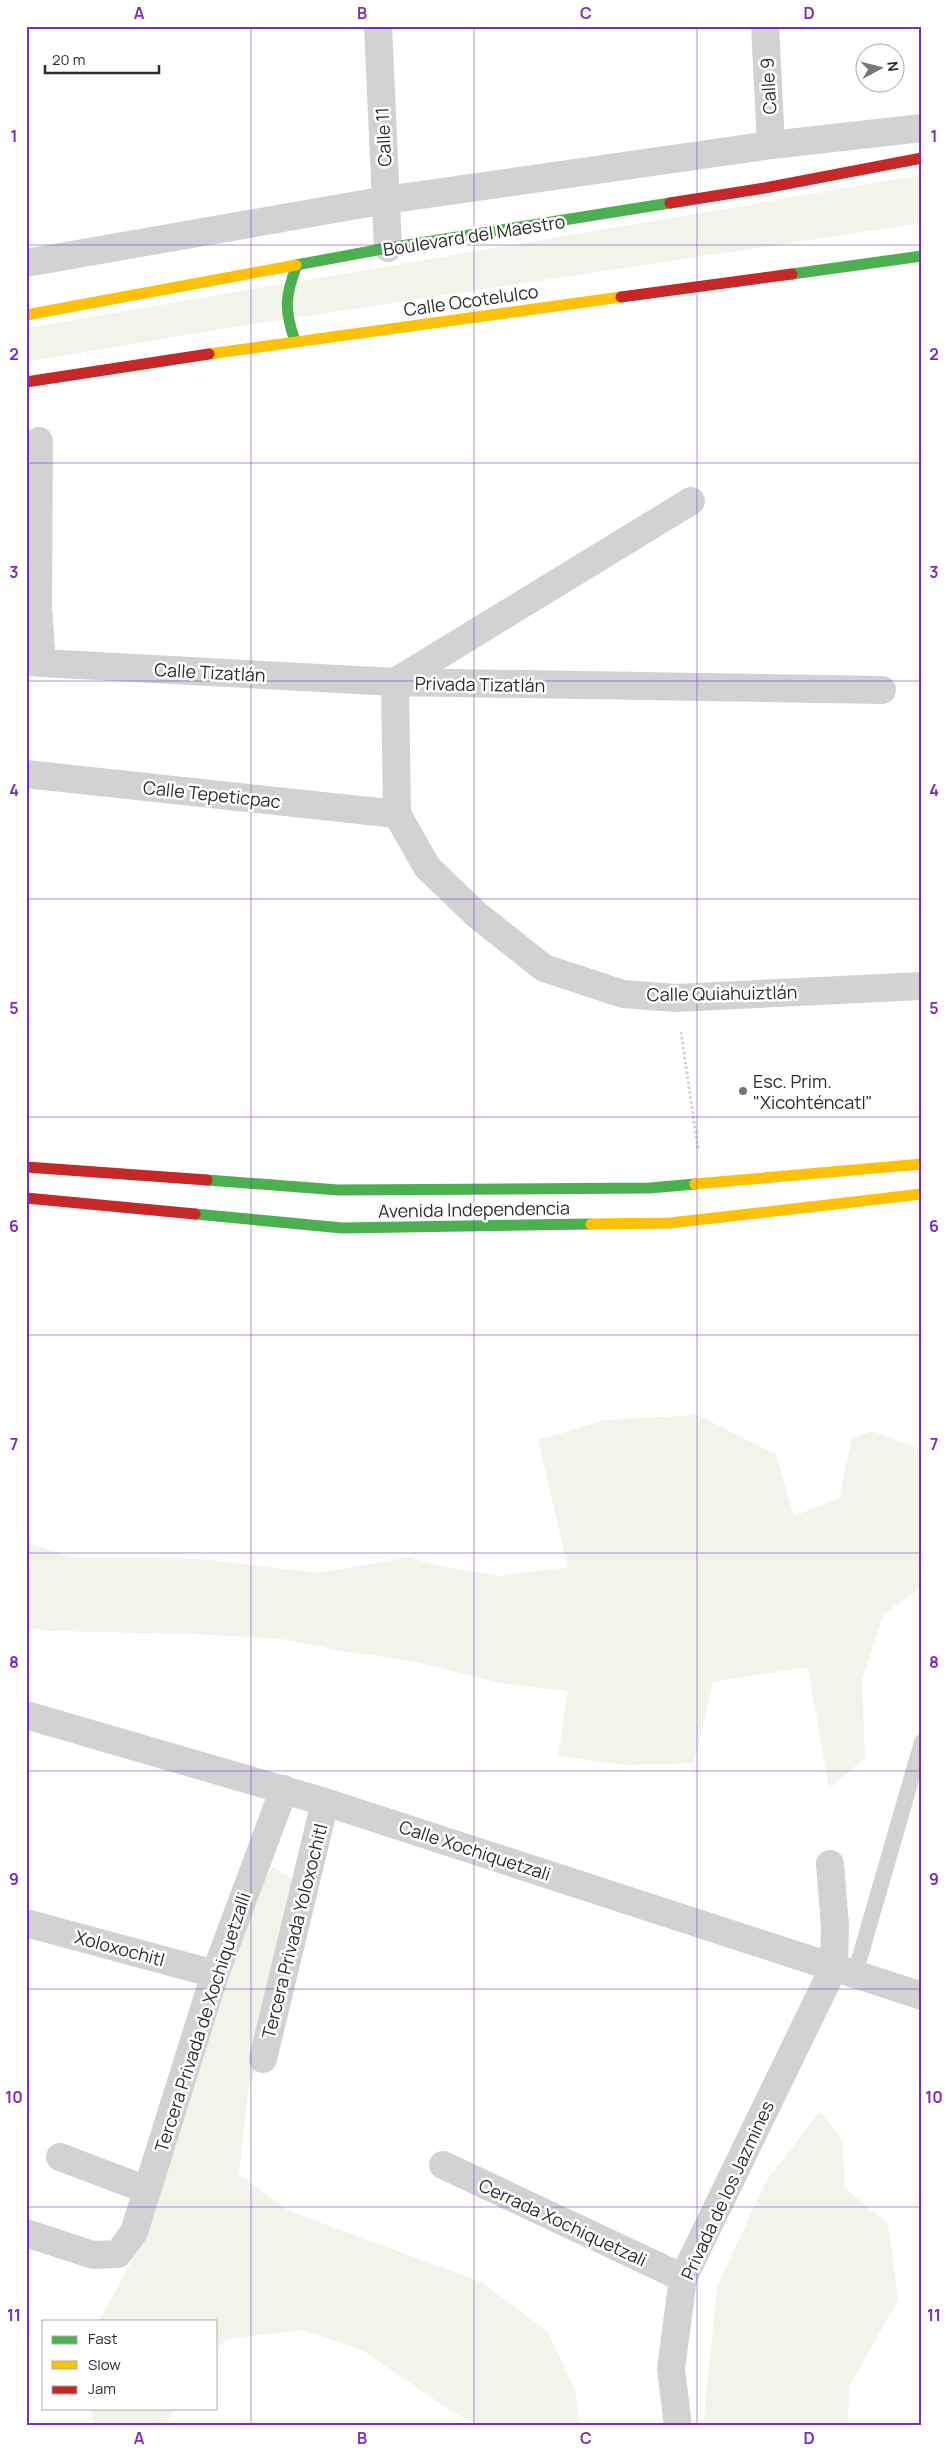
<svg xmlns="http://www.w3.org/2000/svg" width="948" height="2452" font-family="Manrope,sans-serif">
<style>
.green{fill:#f2f4eb}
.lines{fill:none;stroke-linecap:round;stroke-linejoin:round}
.path{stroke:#d2d2d2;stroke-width:3;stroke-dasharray:2.5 2.5;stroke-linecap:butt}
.lane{stroke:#d2d2d2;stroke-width:16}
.street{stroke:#d2d2d2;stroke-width:28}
.fast{stroke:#4caf50;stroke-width:11}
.slow{stroke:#ffc107;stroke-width:11}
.jam{stroke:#c62828;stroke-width:11}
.grid{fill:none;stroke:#7b2cbf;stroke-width:1;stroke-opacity:0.55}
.poi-dot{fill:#767676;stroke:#fff;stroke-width:2}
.labels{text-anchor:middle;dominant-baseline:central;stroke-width:5;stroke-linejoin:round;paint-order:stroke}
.street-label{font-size:18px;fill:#2d2d2d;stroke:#fff}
.poi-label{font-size:18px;fill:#2d2d2d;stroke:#fff;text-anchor:start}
.neatline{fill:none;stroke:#7b2cbf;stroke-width:2}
.grid-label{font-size:16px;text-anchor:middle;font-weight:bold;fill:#7b2cbf}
</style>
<rect width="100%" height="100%" fill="#fff"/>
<path class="green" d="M922,175V223L221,329L26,362V328Z
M698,1415L776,1455L794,1516L839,1498L852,1438L873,1431L922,1450V1587L883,1615L862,1681L865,1758L829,1789L808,1667L713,1682L694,1763L625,1765L558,1756L568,1691L499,1683L417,1662L337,1650L281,1639L194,1634L50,1631L26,1627V1542L73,1558L200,1559L319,1573L408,1557L444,1567L499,1576L568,1567L538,1440L605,1420Z
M273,1867L301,1885L305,1946L248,2091L239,2174L289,2211L481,2282L548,2332L575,2390L580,2426H481L454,2413L362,2350L303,2330L226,2339L216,2352V2321H99L144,2238L249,1900Z
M820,2111L843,2141L844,2187L888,2224L898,2300L849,2387L848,2426H703L717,2287L766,2181Z
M92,2408H174L166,2426H93Z"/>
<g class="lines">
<path class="path" d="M681,1032L698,1149"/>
<path class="lane" d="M855,1974L922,1742"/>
<path class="street" d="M378,26L388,248
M765,26L771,145
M26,263L386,200L771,145L922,128
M39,441L38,607L42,663
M26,661L42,663L395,682L882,690
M395,682L397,814L427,867L477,915L544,968L623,994L676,998L922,986
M395,682L691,501
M26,774L397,814
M26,1715L325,1802L922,1996
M26,1923L215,1974
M263,2059L325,1802
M60,2157L147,2190
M443,2165L683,2278
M26,2233L93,2255L118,2254L134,2232L215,1974L284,1789
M678,2426L671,2369L683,2278L834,1967L835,1926L830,1864"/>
<path class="fast" d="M296,265L388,248L670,203
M792,274L922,256
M295,341C284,310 285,295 297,265
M207,1180L338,1190L650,1188L695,1184
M195,1214L342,1228L591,1224"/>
<path class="slow" d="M26,315L296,265
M209,354L621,297
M695,1184L922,1164
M591,1224L670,1223L922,1194"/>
<path class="jam" d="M670,203L765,188L922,158
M621,297L792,274
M26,382L209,354
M26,1167L207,1180
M26,1198L195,1214"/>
</g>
<path class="grid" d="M251,26V2426M474,26V2426M697,26V2426M26,245H922M26,463H922M26,681H922M26,899H922M26,1117H922M26,1335H922M26,1553H922M26,1771H922M26,1989H922M26,2207H922"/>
<circle class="poi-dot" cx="743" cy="1091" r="5"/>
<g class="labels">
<g class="street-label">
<text transform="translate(768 86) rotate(-93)">Calle 9</text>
<text transform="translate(383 137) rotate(-93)">Calle 11</text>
<text transform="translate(474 235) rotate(-9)">Boulevard del Maestro</text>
<text transform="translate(471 300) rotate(-8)">Calle Ocotelulco</text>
<text transform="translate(210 672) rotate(3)">Calle Tizatlán</text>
<text transform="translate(480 684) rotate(1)">Privada Tizatlán</text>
<text transform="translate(212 794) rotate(6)">Calle Tepeticpac</text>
<text transform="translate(722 993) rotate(-1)">Calle Quiahuiztlán</text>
<text transform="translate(474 1209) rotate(-1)">Avenida Independencia</text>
<text transform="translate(475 1850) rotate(18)">Calle Xochiquetzali</text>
<text transform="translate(294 1931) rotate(-76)">Tercera Privada Yoloxochitl</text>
<text transform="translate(120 1948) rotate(15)">Xoloxochitl</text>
<text transform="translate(202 2022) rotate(-72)">Tercera Privada de Xochiquetzalli</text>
<text transform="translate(727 2190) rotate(-65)">Privada de los Jazmines</text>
<text transform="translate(563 2222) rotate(25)">Cerrada Xochiquetzali</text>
</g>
<g class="poi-label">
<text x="753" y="1081">Esc. Prim.<tspan x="753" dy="21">"Xicohténcatl"</tspan></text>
</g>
</g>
<rect width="948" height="2452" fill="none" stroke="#ffffff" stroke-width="55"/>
<rect x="42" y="2320" width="175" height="90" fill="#ffffff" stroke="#ababab"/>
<rect x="52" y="2336" width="25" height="8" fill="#4caf50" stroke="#ababab"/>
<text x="88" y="2344" font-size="15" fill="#2d2d2d">Fast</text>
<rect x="52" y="2361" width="25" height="8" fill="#ffc107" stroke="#ababab"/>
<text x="88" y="2370" font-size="15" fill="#2d2d2d">Slow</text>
<rect x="52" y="2386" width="25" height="8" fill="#c62828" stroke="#ababab"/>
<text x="88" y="2394" font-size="15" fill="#2d2d2d">Jam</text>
<g transform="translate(880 68) rotate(83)"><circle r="24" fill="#ffffff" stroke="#ababab"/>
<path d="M0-4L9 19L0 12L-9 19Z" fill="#767676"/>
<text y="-8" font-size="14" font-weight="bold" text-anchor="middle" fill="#2d2d2d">N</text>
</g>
<path d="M45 65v8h114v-8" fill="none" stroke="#2d2d2d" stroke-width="2.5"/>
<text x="52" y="65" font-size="15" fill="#2d2d2d" stroke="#ffffff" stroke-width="4" paint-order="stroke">20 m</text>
<rect x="28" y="28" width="892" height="2396" class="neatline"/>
<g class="grid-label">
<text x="139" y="19">A</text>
<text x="362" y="19">B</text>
<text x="586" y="19">C</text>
<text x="809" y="19">D</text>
<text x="14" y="142">1</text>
<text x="934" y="142">1</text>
<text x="14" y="360">2</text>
<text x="934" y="360">2</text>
<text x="14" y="578">3</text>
<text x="934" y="578">3</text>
<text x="14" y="796">4</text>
<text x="934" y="796">4</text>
<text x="14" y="1014">5</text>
<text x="934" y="1014">5</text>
<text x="14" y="1232">6</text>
<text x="934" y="1232">6</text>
<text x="14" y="1450">7</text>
<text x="934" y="1450">7</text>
<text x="14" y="1668">8</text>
<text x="934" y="1668">8</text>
<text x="14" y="1885">9</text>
<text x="934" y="1885">9</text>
<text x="14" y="2103">10</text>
<text x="934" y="2103">10</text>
<text x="14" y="2321">11</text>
<text x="934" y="2321">11</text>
<text x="139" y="2444">A</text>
<text x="362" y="2444">B</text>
<text x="586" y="2444">C</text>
<text x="809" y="2444">D</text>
</g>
</svg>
